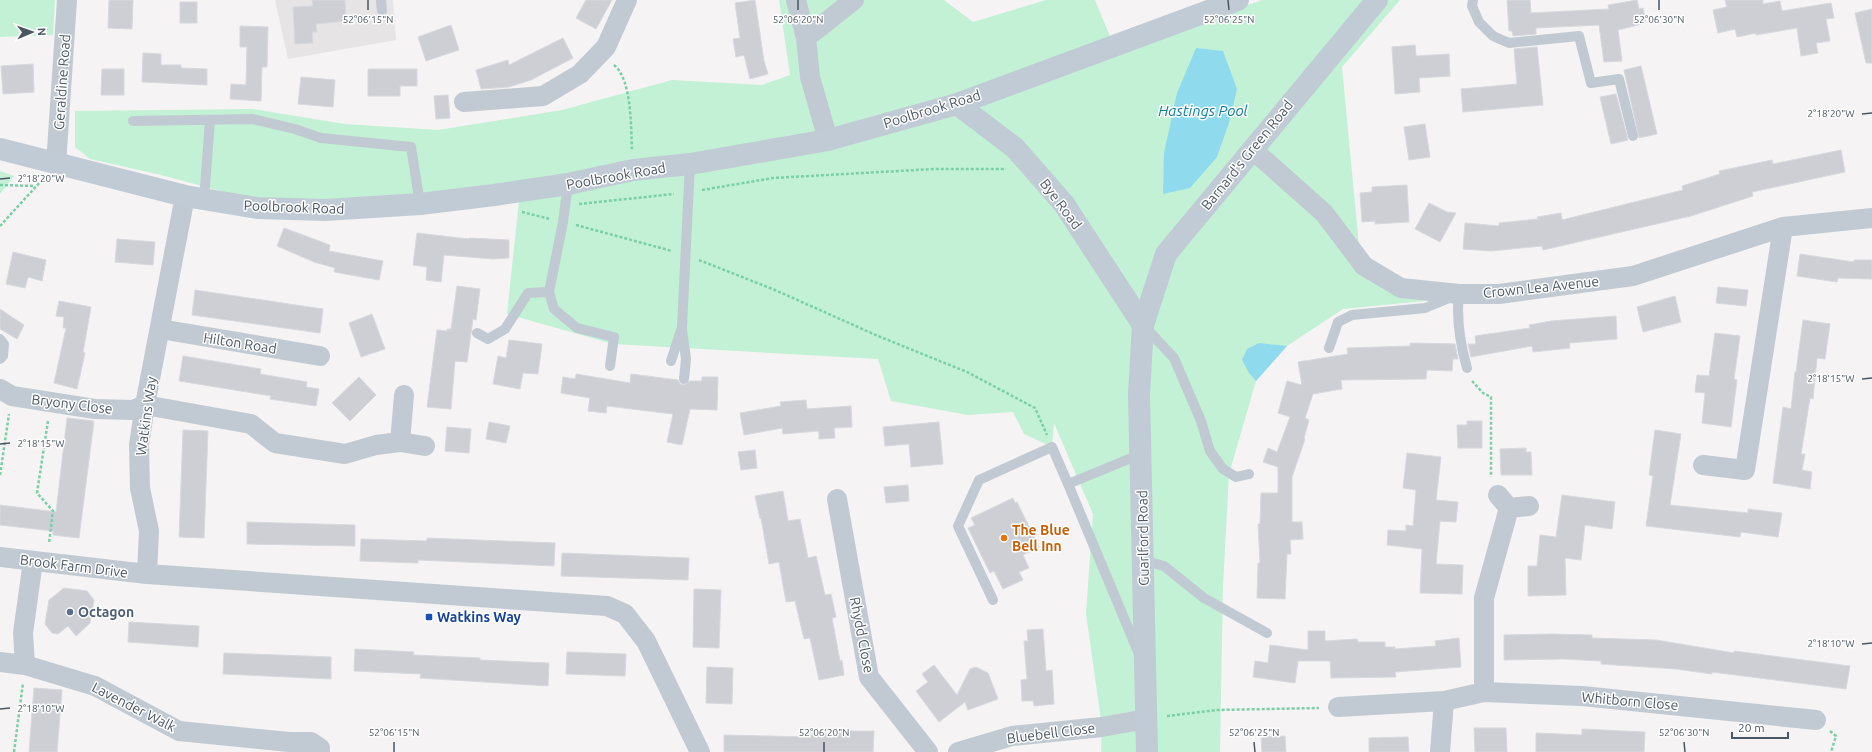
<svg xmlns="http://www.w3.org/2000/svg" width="1872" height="752" font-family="Ubuntu,sans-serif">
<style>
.education{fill:#e6e4e5}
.green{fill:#c3f1d5}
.water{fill:#90daee}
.building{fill:#cdcfd5;stroke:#d7d9de}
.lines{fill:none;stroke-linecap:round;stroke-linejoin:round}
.path{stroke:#7ad0a6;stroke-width:2.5;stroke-dasharray:3 2;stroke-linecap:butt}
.service{stroke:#c1cad2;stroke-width:10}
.minor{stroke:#c1cad2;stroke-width:20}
.secondary{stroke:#c1cbd6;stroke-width:22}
.ticks{fill:none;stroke:#4a5661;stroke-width:1.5}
.food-dot{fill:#e8710a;stroke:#fff;stroke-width:1.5}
.service-dot{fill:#5c6f8a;stroke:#fff;stroke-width:1.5}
.transit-dot{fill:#1a4fb4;stroke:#fff;stroke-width:1.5}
.labels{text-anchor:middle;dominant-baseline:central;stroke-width:3;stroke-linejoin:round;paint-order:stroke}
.street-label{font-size:14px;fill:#4a5661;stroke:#fff}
.food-label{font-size:14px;font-weight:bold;fill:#c56008;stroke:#fff;text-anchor:start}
.service-label{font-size:14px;font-weight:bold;fill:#4e5e75;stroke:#fff;text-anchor:start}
.transit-label{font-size:14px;font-weight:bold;fill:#164399;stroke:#fff;text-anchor:start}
.water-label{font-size:15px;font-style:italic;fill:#0c7c9b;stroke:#fff}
.ticks-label{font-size:10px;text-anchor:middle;fill:#4a5661;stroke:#fff;stroke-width:3;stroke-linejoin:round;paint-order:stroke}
</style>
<rect width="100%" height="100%" fill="#f5f3f3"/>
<path class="education" d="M275,0H393L396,40L288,59Z"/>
<path class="green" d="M0,0H55L53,35L0,37Z
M779,0H944L973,22L1046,0H1095L1116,51L1262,0H1400L1342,67L1359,246L1372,263L1424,301L1343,309L1287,346L1256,381L1229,474L1223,586L1220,752H1101L1102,727L1086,614L1093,514L1054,423L1052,447L1024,434L1013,412L968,415L891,401L878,359L613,344L507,314L519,201L344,203L247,198L161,175L90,159L75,147V111L253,109L345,124L438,130L562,110L672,80L762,85L790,75Z
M0,171L14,176L0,194Z"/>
<path class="water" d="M1196,48L1223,51L1237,89L1230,120L1217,157L1190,188L1163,194L1164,153L1177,93Z
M1259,343L1287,346L1256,381L1249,373L1242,360L1247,349Z"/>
<path class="building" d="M109,0H133L132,29L108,28Z
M312,0H345L346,21L316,24L317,32H312L313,43L295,44L293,7L313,6Z
M586,0H612L596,29L576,18Z
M755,0L764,61L768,74L750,79L744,55L736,57L733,39L740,38L735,3Z
M1507,0H1530L1531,13L1609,9L1608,5L1637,0L1639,9L1643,8L1646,23L1618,30L1622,61L1604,62L1599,25L1536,28V34L1513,36L1512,31H1509Z
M1725,0H1763V4L1780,1L1782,11L1831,3L1834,18L1826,19L1830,41L1816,43L1818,53L1801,56L1797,28L1756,35V33L1737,37L1735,29L1718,33L1713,10L1727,7Z
M180,2H197V23H180Z
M1872,9V63H1866L1855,13Z
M451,25L459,50L426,61L418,37Z
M240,26L268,27L267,67H262L261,101L230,99L231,84L246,85L247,47H240Z
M563,38L573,58L531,80L509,87L481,89L476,70L508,60L509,65Z
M1415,45L1416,56L1449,54L1450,76L1419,78L1420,92L1395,94L1392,47Z
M1537,47L1543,105L1463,112L1461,89L1517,84L1514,49Z
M143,53L161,54V65H181V68L207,69V85L142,82Z
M33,64L34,92L3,94L1,66Z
M1641,66L1657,134L1639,138L1624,70Z
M102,69H124V95H101Z
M368,69H417V86H400V96H368Z
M301,77L335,80L333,107L298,104Z
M1616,94L1628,140L1611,144L1600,97Z
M448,95L450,118L436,119L434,96Z
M1425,124L1430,157L1409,160L1404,127Z
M1841,150L1845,172L1752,192L1753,196L1691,216L1543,250L1542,246L1491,251L1463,249L1465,223L1499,226V223L1538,219L1537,217L1561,213L1562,220L1683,190L1682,186L1720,174L1719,171L1772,160L1773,164Z
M1407,185L1409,222L1375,224V221L1362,222L1360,193L1372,192V187Z
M1429,203L1447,212L1456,213L1440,242L1415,229Z
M284,228L330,245L329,251L383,261L379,280L334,272L335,268L314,262L277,246Z
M417,233L469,239V238L509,240V258L493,259L444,255L441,282L426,280L427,267L413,265Z
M117,239L155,242L153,265L115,262Z
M13,252L46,260L42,281L28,277L25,288L6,284Z
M1800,254L1854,262V260H1872V279L1838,278L1837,282L1797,276Z
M457,286L480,289L476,320L473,319L467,362L455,361L451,409L427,407L437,330L447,331V329H451Z
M1718,287L1748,290L1746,306L1716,303Z
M195,290L323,309L320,333L192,315Z
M1675,296L1681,322L1643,332L1637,307Z
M59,301L91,307L83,352L85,353L77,389L54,383L66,328H63L64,317L56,316Z
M0,309L24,325L17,339L0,329Z
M372,314L385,349L361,357L349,323Z
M1616,316L1617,339L1569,343L1570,348L1533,352L1532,346L1471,357L1468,344H1476L1475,336L1530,328L1529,325L1551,321Z
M1803,320L1830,324L1825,359L1817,358L1813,399L1810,398L1801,454H1805L1802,470L1812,472L1810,489L1773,483L1783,407L1791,409L1795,372H1796Z
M1715,333L1740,336L1734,379L1737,380L1731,427L1702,423L1705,393L1695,392L1697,375L1709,376Z
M509,340L542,344L538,374L523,373L520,389L493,384L498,356L506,358Z
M1410,343L1455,344L1458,359H1453L1452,371L1427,370L1426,379L1341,380L1342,389L1313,394L1305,418L1309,420L1304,438L1305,439L1292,477V522H1302L1303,539L1290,540L1291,554H1287L1285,599L1257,598L1258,563H1260L1258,524H1260L1261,493H1278V467L1263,462L1268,448L1277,452L1290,417L1278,413L1287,381L1302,385L1298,362L1348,354L1347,348L1410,346Z
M183,356L261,369L260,374L307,382L306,387L319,389L316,406L270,399L271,396L179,381Z
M576,374L630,383L631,374L678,380L680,384L684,385L690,381H702V377H718L717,410L690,409L682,445L667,442L673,414L607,406L606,413L588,411L590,398L561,393L563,377L575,379Z
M359,377L376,395L350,421L332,403Z
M806,400L807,409L851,406L852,427L834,428L835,438L819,439V431L783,434L782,428L744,435L740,413L781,406L780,402Z
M67,418L94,421L79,538L53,535V531L0,525V505L56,512Z
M1467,421H1482V448H1458L1457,425H1467Z
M489,422L510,426L506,443L486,439Z
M939,422L943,464L911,467L909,444L885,446L883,427Z
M447,427L471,429L469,453L445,451Z
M183,430L208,431L204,538L179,537Z
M1655,430L1681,434L1670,505L1748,513V509L1782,513L1778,537L1741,532L1740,537L1646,526L1653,476L1649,475Z
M1526,448V452H1531L1532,475H1501L1500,449Z
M755,450L757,468L741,470L738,452Z
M1407,453L1441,457L1436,500L1458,502L1456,522L1440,521L1436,564L1463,565L1462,594L1420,593L1422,549L1387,545L1388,530L1406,531V525L1413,526L1416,490L1403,488Z
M908,485L909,501L886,503L884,487Z
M783,491L788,521L800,519L808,558L816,556L825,595L831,594L836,617L832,618L840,661L842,660L844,675L819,680L810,638L804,639L795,601L786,602L779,562L769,564L761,518L760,519L755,496Z
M1562,495L1615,502L1612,529L1585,525L1581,560L1565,558L1566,595L1528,596V566H1537L1540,535L1556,537Z
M1013,498L1015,503L1017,502L1039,547L1023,555L1029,568L1019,572L1023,580L1003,589L994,571L990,573L968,528L975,525L971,518Z
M247,522L355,525V546L247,544Z
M427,538L555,543L554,566L418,560V563L360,561L361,539L427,541Z
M562,553L689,558L688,580L561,576Z
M64,588L87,591L94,600L90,623L76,636L68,626L58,634L52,633L45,624L49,600Z
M694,589L721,590L719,648L693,647Z
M129,622L199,626L198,647L128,642Z
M1043,629L1046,671L1052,670L1054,704L1034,706L1033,701H1022L1021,680L1027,679L1024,641H1028L1027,630Z
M1308,631H1325V641L1357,639L1358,642H1385V647H1395V649L1436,646L1435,641L1459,638L1461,667L1395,672L1396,677L1331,678L1330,661H1298L1295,683L1253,677L1255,661L1268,663L1270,645L1308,650Z
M1552,634L1592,635V638L1656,640L1734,653V651L1850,666L1846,689L1712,672V674L1676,669L1601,664V661L1563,659L1504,660V635Z
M355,649L414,652L413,655L480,658V660L549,663L548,686L420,678L421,674L354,671Z
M567,652L626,654L625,676L566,674Z
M224,653L331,657V679L223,674Z
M934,665L957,695L970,669L976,667L988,673L998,699L968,710L965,702L939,722L916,691L928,682L922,674Z
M707,667L733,668L732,704L706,703Z
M34,688L62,690L57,752H29Z
M1474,728H1506L1507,752H1475Z
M1582,729L1645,732L1644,752H1536V733L1582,735Z
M837,731H874L873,752H724V735L811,737V734H829V733Z
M1285,736L1286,752H1262L1261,737Z
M1408,737L1409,752H1369V738Z"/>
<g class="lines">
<path class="path" d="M614,65C632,79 631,129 632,150
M0,185L35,186
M702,190L773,178L934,169H1006
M579,204L674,194
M522,212L550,219
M576,225L672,251
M0,226L42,180
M699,260L775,290L878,336L967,372L1035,408L1047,435
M1472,381L1483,393L1491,397V477
M48,421L37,493L53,511L49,543
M0,475L9,414
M1167,716L1217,710L1319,708
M1830,731L1836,736L1831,752
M14,752L23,683"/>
<path class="service" d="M381,0L382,11
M1473,0L1472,6L1479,22L1493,36L1509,43L1579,36L1591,83L1619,79L1633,136
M133,121L253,119L295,129L321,138L411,147L420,204
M568,184L563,222L549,292L554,309L577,328L614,337L610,366
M204,200L210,120
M1144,326L1174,358L1201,421L1210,451L1223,469L1236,477L1249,474
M682,330L686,359L684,379
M477,333L488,339L505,329L528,293L549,292
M0,339L4,344L3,356L0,359
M1329,348L1338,322L1352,315L1425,308L1459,294C1456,319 1460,343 1467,368
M671,361L682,327L690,164
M1068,484L1139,654
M1143,560L1164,566L1204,598L1267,633
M993,600L958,526L979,480L1052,447L1068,484L1141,454"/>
<path class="minor" d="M796,0L806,38L810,77L828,140
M806,38L854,0
M464,102L543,96L580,74L606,47L627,0
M1252,149L1324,213L1364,266L1401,288L1459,294H1499L1633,276L1783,227L1872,218
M56,165L67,0
M160,329L320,356
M0,389L12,396L95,409L133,410L145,405L251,424L275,443L345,454L376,445L400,442L425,446
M400,442L404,395
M1703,465L1745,470L1783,227
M837,499L869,677L928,752
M1509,508L1529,506
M0,557L147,574L607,606L625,614L646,641L700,752
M147,574L149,531L140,488L139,445L145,405L185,196
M0,662L25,665L95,686L179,731L289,742H311L320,748V752
M25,665L23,633L33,561
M1484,692V598L1509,508L1498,495
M1338,707L1444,701
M958,752L1012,736L1102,727L1146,719
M1440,752L1444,701L1484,692L1582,696L1816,720"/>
<path class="secondary" d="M957,104L1015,148L1064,204L1143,325
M0,149L185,196L257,208L325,210L420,204L494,195L568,184L633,170L690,164L828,140L957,104L1238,0
M1147,752L1139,394L1143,325L1166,254L1377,0"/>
</g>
<path class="ticks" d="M368,0V10M798,0V10M1228,0L1229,10M1659,0V10M1862,114L1872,113M0,179L10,178M1862,379L1872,378M0,444L10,443M1862,644L1872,643M0,709L10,708M394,742V752M824,742V752M1254,742L1255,752M1684,742L1685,752"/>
<circle class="food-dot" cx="1004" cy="538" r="4"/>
<circle class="service-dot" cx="70" cy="612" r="4"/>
<rect class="transit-dot" x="425" y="613" width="8" height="8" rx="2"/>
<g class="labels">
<g class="street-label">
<text transform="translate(62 82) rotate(-86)">Geraldine Road</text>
<text transform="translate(932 109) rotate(-17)">Poolbrook Road</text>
<text transform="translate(1247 155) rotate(-51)">Barnard's Green Road</text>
<text transform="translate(616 176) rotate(-10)">Poolbrook Road</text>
<text transform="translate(1061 204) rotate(53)">Bye Road</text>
<text transform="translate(294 207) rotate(2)">Poolbrook Road</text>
<text transform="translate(1541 287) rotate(-6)">Crown Lea Avenue</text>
<text transform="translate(240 343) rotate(9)">Hilton Road</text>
<text transform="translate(72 404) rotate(7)">Bryony Close</text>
<text transform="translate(146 416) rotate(-82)">Watkins Way</text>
<text transform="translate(1143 538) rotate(-91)">Guarlford Road</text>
<text transform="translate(74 566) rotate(7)">Brook Farm Drive</text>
<text transform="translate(862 635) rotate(79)">Rhydd Close</text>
<text transform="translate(1630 701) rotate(5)">Whitborn Close</text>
<text transform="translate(134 707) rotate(27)">Lavender Walk</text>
<text transform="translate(1051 733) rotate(-7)">Bluebell Close</text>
</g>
<g class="food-label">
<text x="1012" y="530">The Blue<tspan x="1012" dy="16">Bell Inn</tspan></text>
</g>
<g class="service-label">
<text x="78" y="612">Octagon</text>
</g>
<g class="transit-label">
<text x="437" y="617">Watkins Way</text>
</g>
<g class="water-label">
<text x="1203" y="110">Hastings Pool</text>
</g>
</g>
<g class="ticks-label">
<text x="368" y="23">52°06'15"N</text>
<text x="798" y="23">52°06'20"N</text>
<text x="1229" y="23">52°06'25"N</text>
<text x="1659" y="23">52°06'30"N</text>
<text x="1831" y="117">2°18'20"W</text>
<text x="41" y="182">2°18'20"W</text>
<text x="1831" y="382">2°18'15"W</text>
<text x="41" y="447">2°18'15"W</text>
<text x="1831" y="647">2°18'10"W</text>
<text x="41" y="712">2°18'10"W</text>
<text x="394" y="736">52°06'15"N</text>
<text x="824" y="736">52°06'20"N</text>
<text x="1254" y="736">52°06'25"N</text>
<text x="1684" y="736">52°06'30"N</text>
</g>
<g transform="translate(32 32) rotate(88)" stroke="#ffffff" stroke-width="3" paint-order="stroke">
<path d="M0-3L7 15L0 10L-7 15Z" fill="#4a5661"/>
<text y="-6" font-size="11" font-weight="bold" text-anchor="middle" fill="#4a5661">N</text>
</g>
<path d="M1732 732v6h56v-6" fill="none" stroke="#4a5661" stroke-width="2"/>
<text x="1738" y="732" font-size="12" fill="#4a5661" stroke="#ffffff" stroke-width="3" paint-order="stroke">20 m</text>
</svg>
